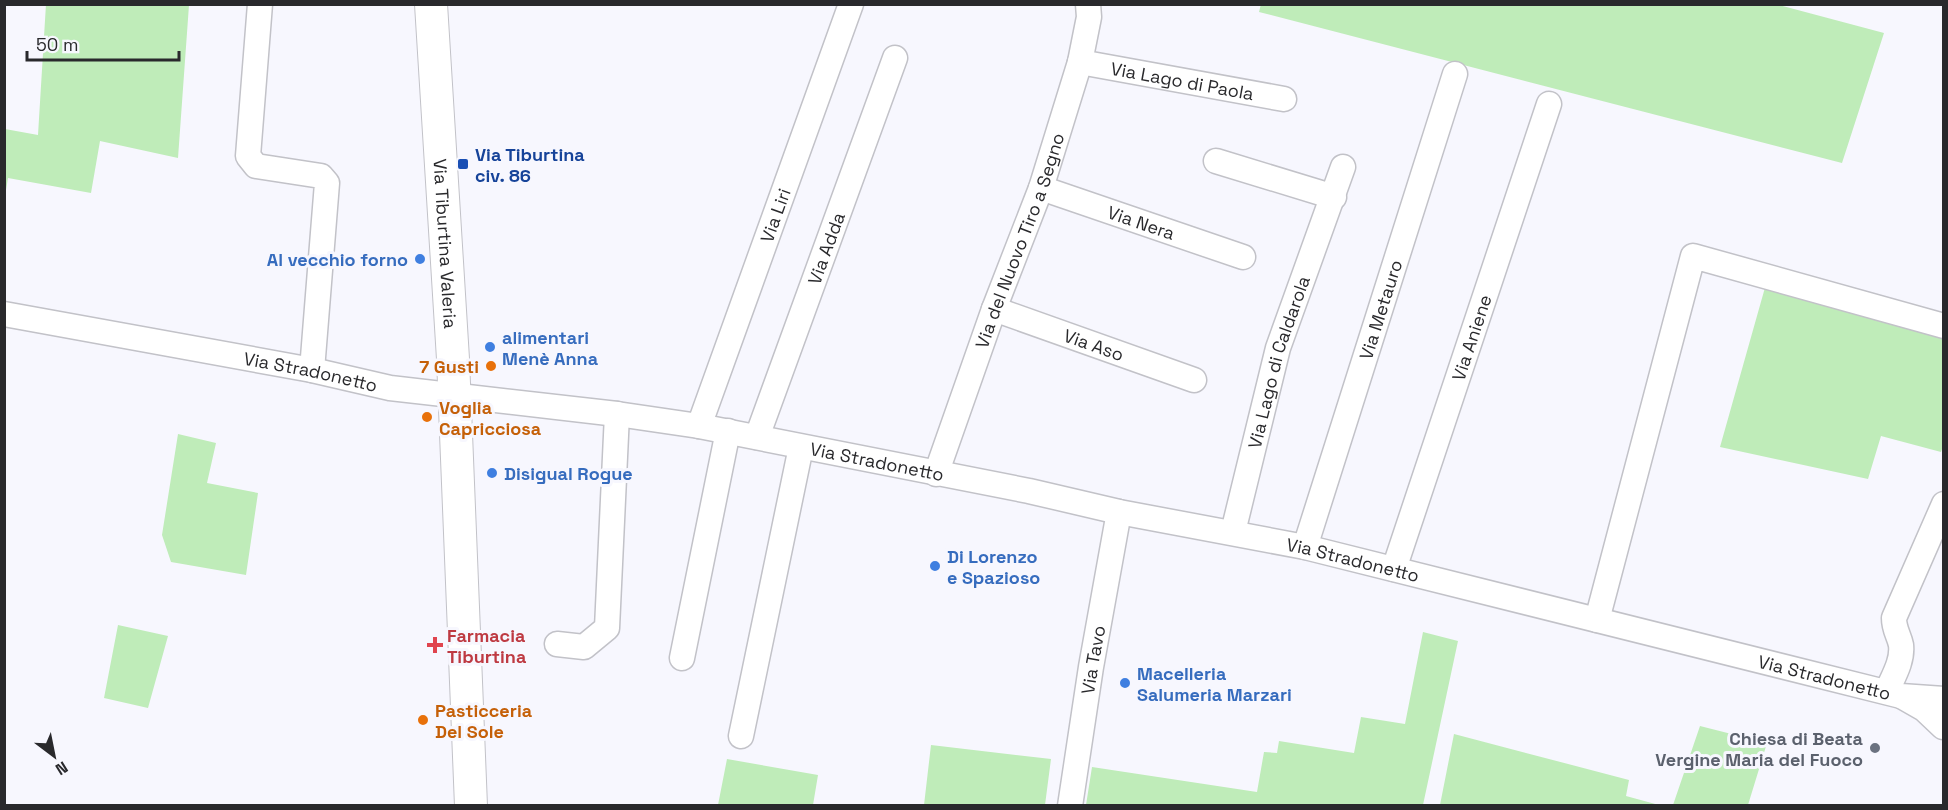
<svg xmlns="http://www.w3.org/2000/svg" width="1948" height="810" font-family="'Space Grotesk',sans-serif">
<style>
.green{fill:#bfecb9}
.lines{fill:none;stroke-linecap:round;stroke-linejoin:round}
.minor-casing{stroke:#c2c2c8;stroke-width:27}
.major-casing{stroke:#c2c2c8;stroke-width:34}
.minor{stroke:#fff;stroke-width:24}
.major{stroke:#fff;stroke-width:32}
.transit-dot{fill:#1a4fb4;stroke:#f7f7fe;stroke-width:2}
.shop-dot{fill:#3f7fe0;stroke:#f7f7fe;stroke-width:2}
.food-dot{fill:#e8710a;stroke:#f7f7fe;stroke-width:2}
.health-dot{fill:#e0444e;stroke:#f7f7fe;stroke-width:2}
.worship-dot{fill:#6b7280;stroke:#f7f7fe;stroke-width:2}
.labels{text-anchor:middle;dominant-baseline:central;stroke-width:6;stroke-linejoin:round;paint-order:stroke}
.street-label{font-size:18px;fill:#29292c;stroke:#f7f7fe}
.transit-label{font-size:18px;font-weight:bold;fill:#164399;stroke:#f7f7fe;text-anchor:start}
.shop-label{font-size:18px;font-weight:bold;fill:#366cbe;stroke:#f7f7fe;text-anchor:start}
.food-label{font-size:18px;font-weight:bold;fill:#c56008;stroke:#f7f7fe;text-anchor:start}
.health-label{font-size:18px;font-weight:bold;fill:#be3a42;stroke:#f7f7fe;text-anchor:start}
.worship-label{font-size:18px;font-weight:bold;fill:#5b616d;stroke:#f7f7fe;text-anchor:end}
</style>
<rect width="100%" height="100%" fill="#f7f7fe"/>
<path class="green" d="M46,4L189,5L178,158L100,141L91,193L8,178L5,196V129L38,135Z
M1261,4H1775L1884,33L1842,163L1259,12Z
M1766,284L1943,334L1944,443L1941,452L1881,436L1868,479L1720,447Z
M178,434L216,443L207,483L258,493L246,575L171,562L162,535Z
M118,625L168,636L148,708L104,698Z
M1423,632L1458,641L1423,805H1086L1092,767L1257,792L1264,752L1277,753L1279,741L1354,753L1361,717L1405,724Z
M1700,726L1767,743L1748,805H1673Z
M1454,734L1629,780L1626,796L1659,805H1440Z
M931,745L1051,759L1045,805H924Z
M727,759L818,775L813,805H718Z"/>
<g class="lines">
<g class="minor-casing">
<g id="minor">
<path d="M260,4L248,156L256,166L321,176L327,183L312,370"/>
<path id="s1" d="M1080,62L1284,99"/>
<path d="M1216,161L1334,197"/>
<path id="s2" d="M1041,188L1243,257"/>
<path id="s3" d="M994,309L1194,380"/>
<path id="s4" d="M4,314L312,370L390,388L617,414L699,426L1029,491L1119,512L1305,547L1901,696L1944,699"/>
<path id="s5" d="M699,426L851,4"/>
<path id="s6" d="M757,437L895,58"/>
<path id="s7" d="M936,474L994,309L1041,188L1080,62L1089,17L1088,4"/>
<path id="s8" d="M1233,532L1278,348L1343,167"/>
<path id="s9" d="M1305,547L1455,74"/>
<path id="s10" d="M1394,569L1549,104"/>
<path d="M1597,620L1693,256L1944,326"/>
<path d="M557,644L584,647L607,628L617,414"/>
<path d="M682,658L728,431"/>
<path d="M1887,691C1893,677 1903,661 1901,645C1899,635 1894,630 1894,618L1944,504"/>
<path d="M1903,697L1924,709L1943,727"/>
<path d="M741,736L801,447"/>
<path id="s11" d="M1070,806L1091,667L1119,512"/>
</g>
</g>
<g class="major-casing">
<g id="major">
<path id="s12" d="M431,4L453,359L471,806"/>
</g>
</g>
<use href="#minor" class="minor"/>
<use href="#major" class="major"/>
</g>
<rect class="transit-dot" x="457" y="158" width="12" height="12" rx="3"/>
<g class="shop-dot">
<circle cx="420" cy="259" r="6"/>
<circle cx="490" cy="347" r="6"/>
<circle cx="492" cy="473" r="6"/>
<circle cx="935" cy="566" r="6"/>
<circle cx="1125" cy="683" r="6"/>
</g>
<g class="food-dot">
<circle cx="491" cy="366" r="6"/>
<circle cx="427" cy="417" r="6"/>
<circle cx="423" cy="720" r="6"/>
</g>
<path class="health-dot" d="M432 636h6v6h6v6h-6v6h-6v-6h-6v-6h6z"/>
<circle class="worship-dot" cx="1875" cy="748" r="6"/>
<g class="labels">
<g class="street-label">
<text stroke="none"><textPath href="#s1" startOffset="104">Via Lago di Paola</textPath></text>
<text stroke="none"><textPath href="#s5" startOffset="224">Via Liri</textPath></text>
<text stroke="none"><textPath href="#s2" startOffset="106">Via Nera</textPath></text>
<text stroke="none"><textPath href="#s7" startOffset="248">Via del Nuovo Tiro a Segno</textPath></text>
<text stroke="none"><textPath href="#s12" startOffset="240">Via Tiburtina Valeria</textPath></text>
<text stroke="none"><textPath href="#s6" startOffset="201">Via Adda</textPath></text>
<text stroke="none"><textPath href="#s9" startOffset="249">Via Metauro</textPath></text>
<text stroke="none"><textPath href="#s10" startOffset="244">Via Aniene</textPath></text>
<text stroke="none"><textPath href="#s3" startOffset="106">Via Aso</textPath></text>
<text stroke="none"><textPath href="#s8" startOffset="176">Via Lago di Caldarola</textPath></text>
<text stroke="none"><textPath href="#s4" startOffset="312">Via Stradonetto</textPath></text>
<text stroke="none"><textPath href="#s4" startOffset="886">Via Stradonetto</textPath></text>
<text stroke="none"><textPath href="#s4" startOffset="1372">Via Stradonetto</textPath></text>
<text stroke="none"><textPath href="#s11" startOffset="148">Via Tavo</textPath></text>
<text stroke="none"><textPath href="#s4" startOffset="1858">Via Stradonetto</textPath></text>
</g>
<g class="transit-label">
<text x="475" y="154">Via Tiburtina<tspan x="475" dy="21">civ. 86</tspan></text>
</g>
<g class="shop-label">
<text x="408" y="259" text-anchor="end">Al vecchio forno</text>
<text x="502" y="337">alimentari<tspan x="502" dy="21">Menè Anna</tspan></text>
<text x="504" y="473">Disigual Rogue</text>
<text x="947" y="556">Di Lorenzo<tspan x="947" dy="21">e Spazioso</tspan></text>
<text x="1137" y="673">Macelleria<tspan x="1137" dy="21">Salumeria Marzari</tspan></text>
</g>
<g class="food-label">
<text x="479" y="366" text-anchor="end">7 Gusti</text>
<text x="439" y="407">Voglia<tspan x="439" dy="21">Capricciosa</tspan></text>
<text x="435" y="710">Pasticceria<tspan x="435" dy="21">Del Sole</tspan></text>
</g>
<g class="health-label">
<text x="447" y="635">Farmacia<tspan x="447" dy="21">Tiburtina</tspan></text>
</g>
<g class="worship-label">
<text x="1863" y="738">Chiesa di Beata<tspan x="1863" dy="21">Vergine Maria del Fuoco</tspan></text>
</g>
</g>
<rect width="1948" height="810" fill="none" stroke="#29292c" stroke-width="12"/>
<g transform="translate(54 756) rotate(148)" stroke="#f7f7fe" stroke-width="4.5" paint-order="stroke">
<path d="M0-4.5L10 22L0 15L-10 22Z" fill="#29292c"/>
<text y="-9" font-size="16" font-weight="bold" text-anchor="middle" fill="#29292c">N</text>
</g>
<path d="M27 51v9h152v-9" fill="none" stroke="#29292c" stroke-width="3"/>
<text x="36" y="51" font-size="18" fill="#29292c" stroke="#f7f7fe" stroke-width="4.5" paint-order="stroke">50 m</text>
</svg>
